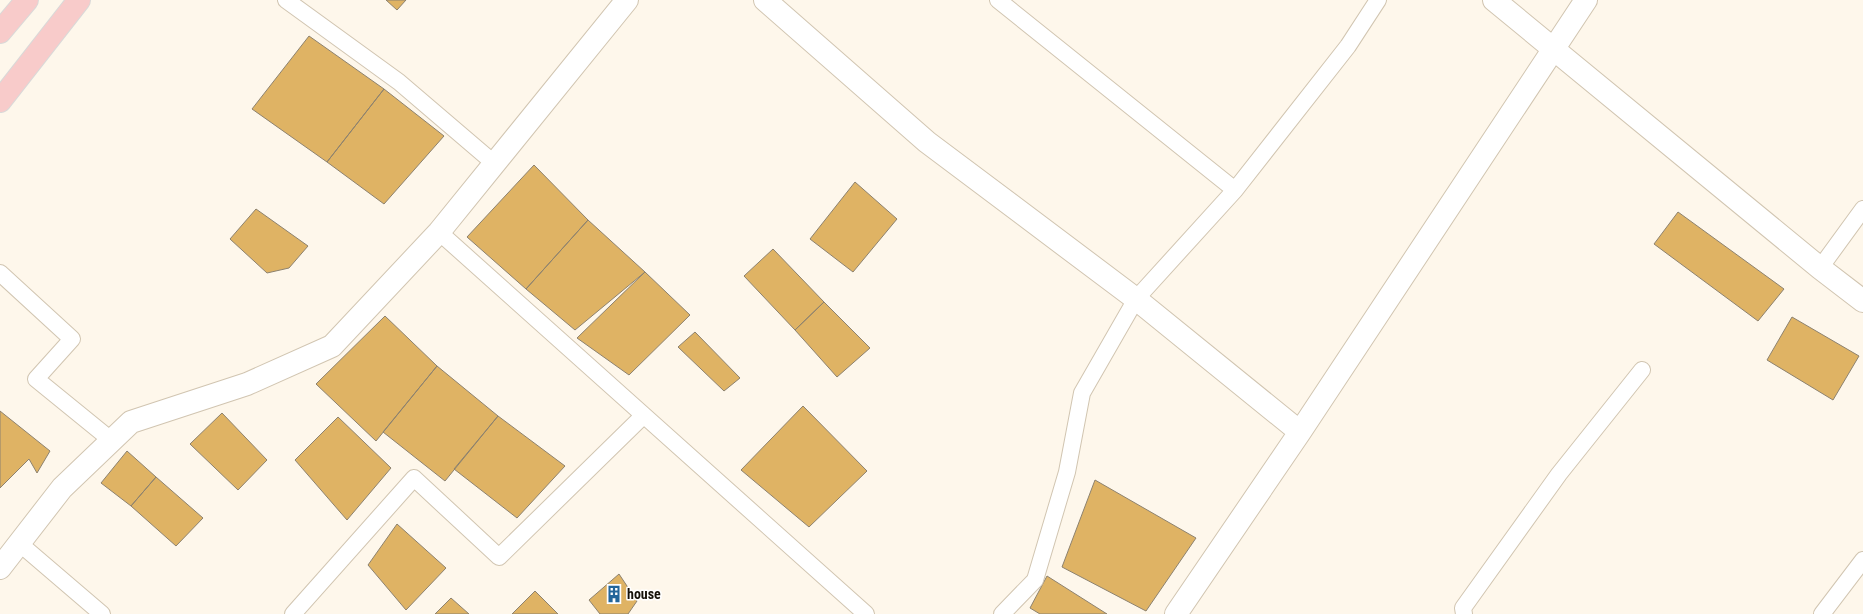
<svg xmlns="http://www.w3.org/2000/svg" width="1863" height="614" font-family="'Roboto Condensed',sans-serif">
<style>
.building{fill:#dfb364;stroke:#8d826f}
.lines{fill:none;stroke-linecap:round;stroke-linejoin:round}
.lane-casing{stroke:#d1c5b1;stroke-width:18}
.street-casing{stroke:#d1c5b1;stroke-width:24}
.primary-casing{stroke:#dad9d8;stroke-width:24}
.lane{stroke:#fff;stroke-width:16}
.street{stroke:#fff;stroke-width:22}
.primary{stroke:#f8cbca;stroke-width:22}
.labels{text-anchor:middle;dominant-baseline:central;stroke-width:3;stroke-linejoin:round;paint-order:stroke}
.poi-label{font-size:14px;font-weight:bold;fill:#15110a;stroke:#fff;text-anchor:start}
</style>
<rect width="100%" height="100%" fill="#fef7eb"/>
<path class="building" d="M386,0H406L397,10Z
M309,36L384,89L327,162L252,109Z
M384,89L444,136L384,204L327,162Z
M534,165L588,220L526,289L467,237Z
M855,182L897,219L853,272L810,239Z
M256,209L308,246L289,268L267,273L230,239Z
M1678,212L1784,289L1758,321L1654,244Z
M588,220L645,272L575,330L526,289Z
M773,249L824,302L795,330L744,276Z
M645,272L690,315L629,375L577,338Z
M824,302L870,348L837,377L795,330Z
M385,316L437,366L376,441L316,384Z
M1792,317L1859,356L1833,400L1767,360Z
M695,332L740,378L724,391L678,347Z
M437,366L498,416L445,481L383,432Z
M803,406L867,471L809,527L741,470Z
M0,411L50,451L37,473L29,459L0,488Z
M222,413L267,460L238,490L190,444Z
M498,416L565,466L517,518L454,469Z
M338,417L391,468L347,520L295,460Z
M127,451L156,477L131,506L101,483Z
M156,477L203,518L176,546L131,506Z
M1095,480L1196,538L1146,611L1062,567Z
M397,524L446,568L406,610L368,565Z
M619,574L637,601L628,614H600L589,600Z
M1047,576L1107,614H1040L1030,608Z
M535,591L558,614H512Z
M451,598L469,614H435Z"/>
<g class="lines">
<g class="lane-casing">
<path id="lane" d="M286,0L399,82L495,164
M998,0L1235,190
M439,232L866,614
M1820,268L1863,209
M0,273L72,339L36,379L111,440
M19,543L102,614
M293,614L414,478L499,557L643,416
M1002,614L1035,580L1067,472L1082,393L1136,299L1235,190L1348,46L1378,0
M1464,614L1463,608L1559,474L1642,370
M1822,614L1863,560"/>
</g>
<g class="street-casing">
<path id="street" d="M765,0L927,142L1136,299L1300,432
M1494,0L1820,268L1863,301
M0,568L62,488L131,422L247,384L332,346L439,232L627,0
M1176,614L1300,432L1586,0"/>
</g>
<g class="primary-casing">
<path id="primary" d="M0,32L27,0
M0,101L79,0"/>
</g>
<use href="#lane" class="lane"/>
<use href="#street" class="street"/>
<use href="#primary" class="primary"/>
</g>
<defs>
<g id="building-bare" transform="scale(1.38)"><path d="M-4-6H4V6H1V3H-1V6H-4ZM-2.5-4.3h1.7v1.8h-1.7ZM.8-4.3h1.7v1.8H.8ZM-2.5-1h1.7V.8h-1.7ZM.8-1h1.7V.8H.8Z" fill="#23659a" stroke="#fff" stroke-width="2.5" paint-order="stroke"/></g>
</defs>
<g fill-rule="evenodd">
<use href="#building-bare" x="614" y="594"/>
</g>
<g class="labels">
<g class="poi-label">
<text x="627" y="594">house</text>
</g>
</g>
</svg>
